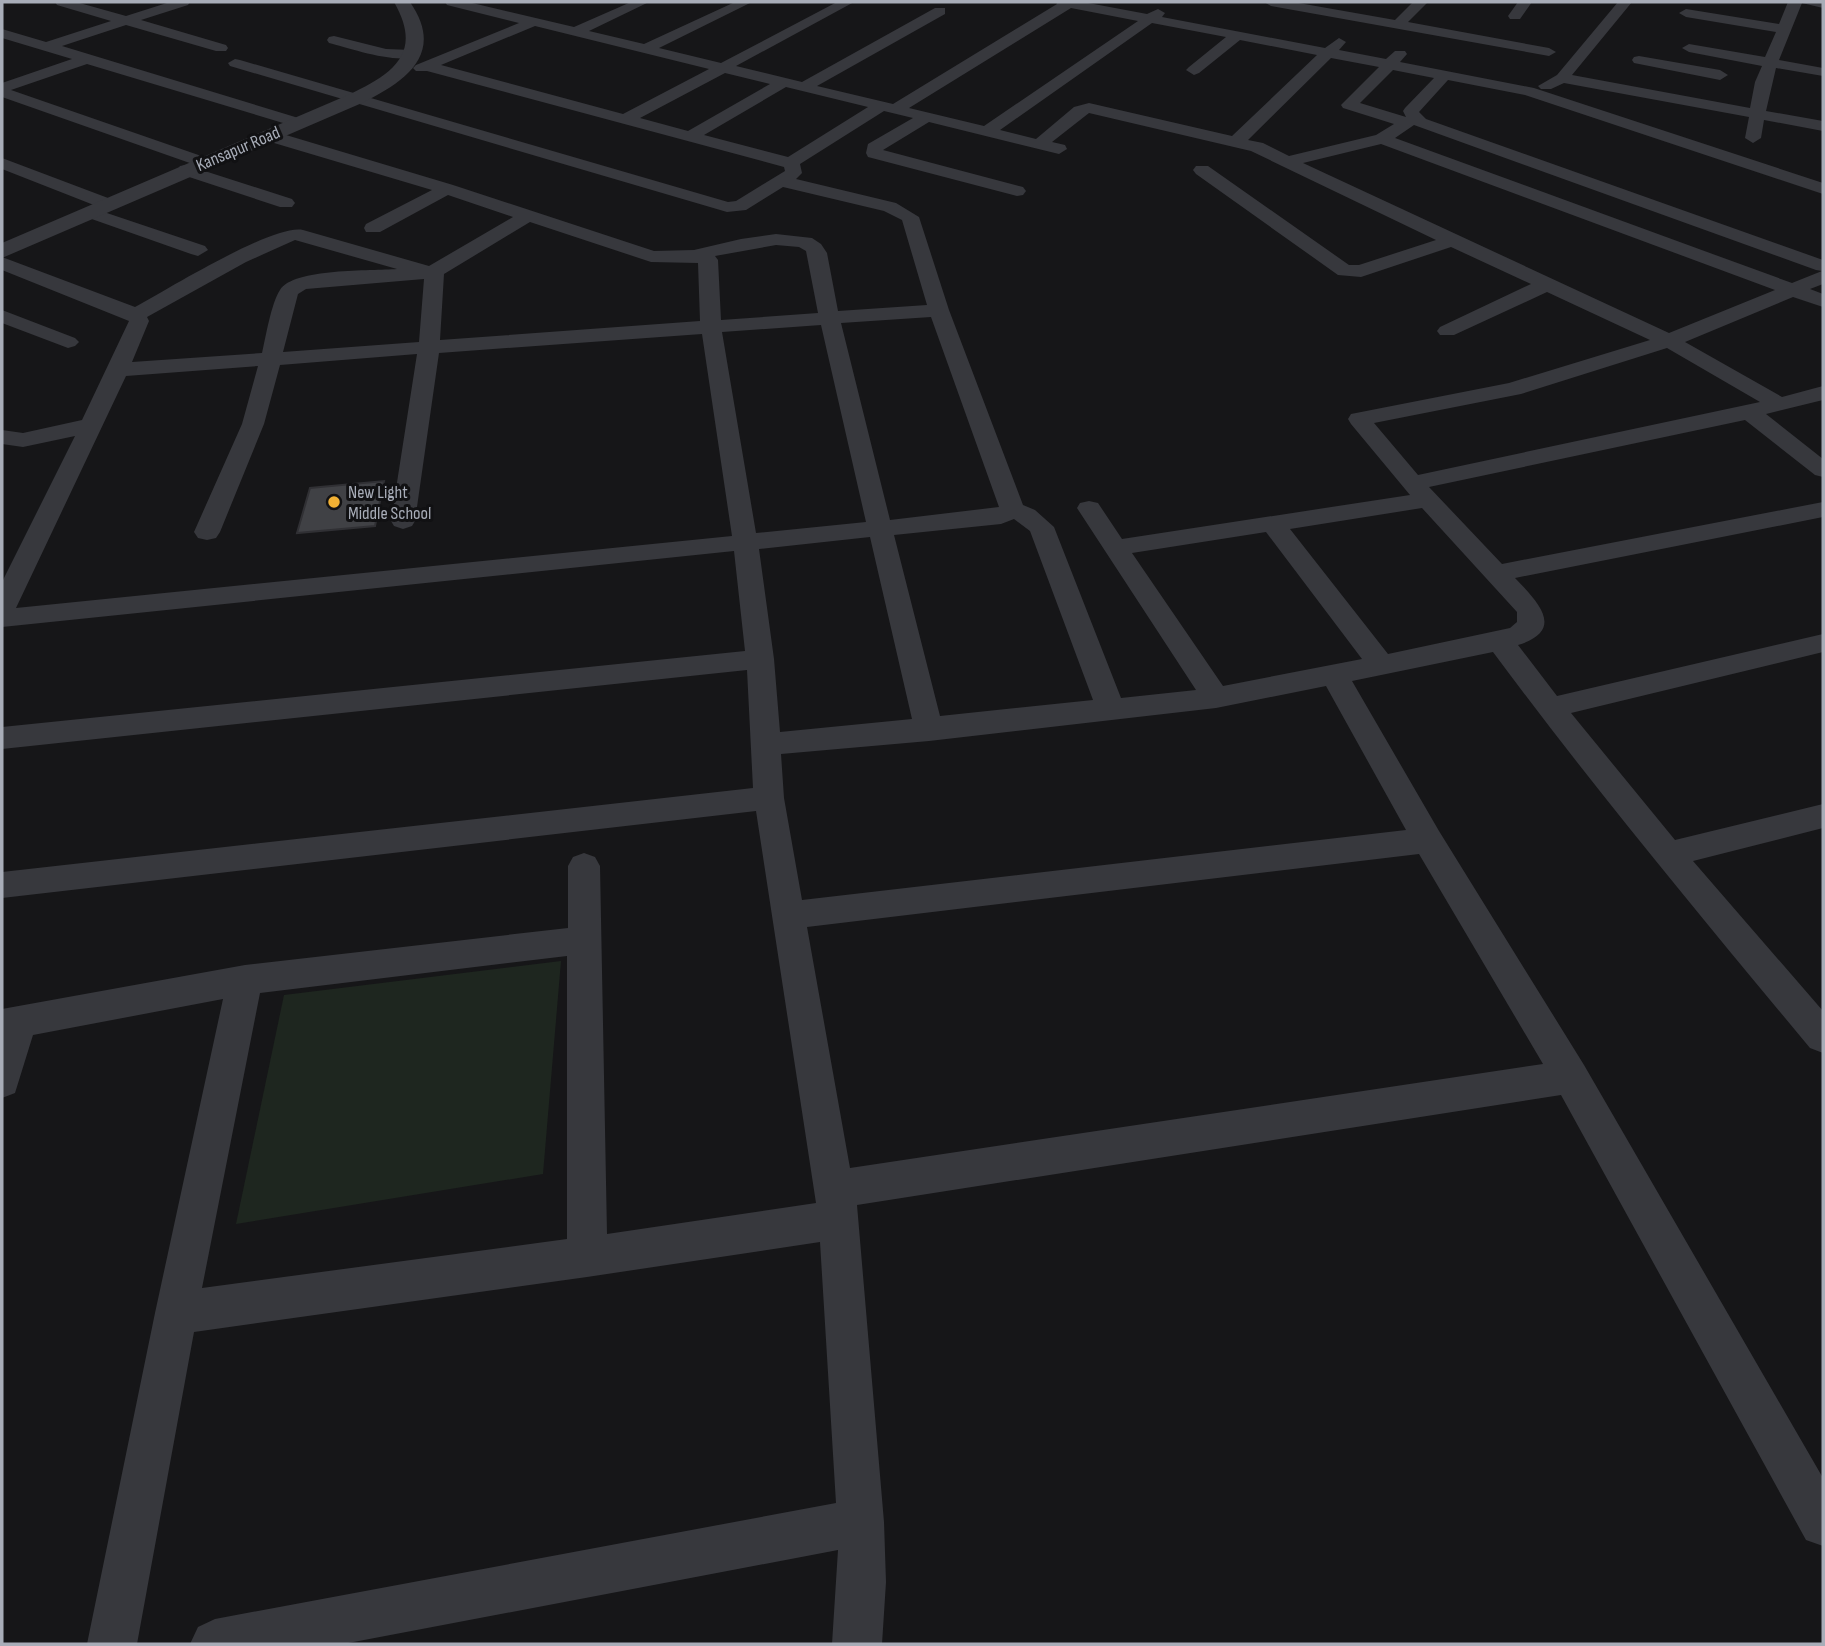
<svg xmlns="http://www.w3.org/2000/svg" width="1825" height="1646" font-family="'Sofia Sans Condensed',sans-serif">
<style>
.green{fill:#1e261f}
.building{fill:#404145;stroke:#303034;stroke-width:2}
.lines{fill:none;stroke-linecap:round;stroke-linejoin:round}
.minor{fill:#37383d;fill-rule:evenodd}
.tertiary{fill:#37383d;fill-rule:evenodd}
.poi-dot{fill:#f2b134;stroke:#111113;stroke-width:2.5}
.labels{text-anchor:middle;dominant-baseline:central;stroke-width:6;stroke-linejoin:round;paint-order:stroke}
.far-street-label{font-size:18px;fill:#a8adb8;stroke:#111113}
.far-poi-label{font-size:18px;fill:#a8adb8;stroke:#111113;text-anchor:start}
</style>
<rect width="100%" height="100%" fill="#161618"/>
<!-- green -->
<path class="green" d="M561,961L543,1174L236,1224L284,995Z"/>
<!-- building -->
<path class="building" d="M384,481L375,526L297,533L310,488Z"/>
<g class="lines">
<!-- minor -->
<path class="minor" d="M55,2H76L126,16L170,2H190L188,5L141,20L226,45L228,48L226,51H216L126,25L62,46L305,120L307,123L305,126H293L87,64L11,90L210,159L213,163L204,168L2,97V83L72,59L2,38V29L46,42L111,21L57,5Z
M445,2H468L574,27L631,2H649L589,31L644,44L735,2H752L659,48L721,63L837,2H854L736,66L802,82L935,8H945V14L817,86L893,104L1057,4L1056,2H1083L1147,14L1158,9L1165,13L1162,17L1325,48L1339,38L1346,42L1339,50L1386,59L1395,51H1405L1407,54L1400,62L1534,88L1823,183V194L1525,95L1448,80L1419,112L1426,119L1823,260V284L1810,289L1823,294V307L1793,297L1685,342L1782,397L1823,386V400L1766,414L1823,459V477L1815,475L1745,420L1429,487L1502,564L1823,502V517L1515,578C1537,601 1567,630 1518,645L1557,696L1823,634V652L1571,713L1675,840L1823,804V828L1693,861L1823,1011V1053L1810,1048C1702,918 1593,787 1493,652L1352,681L1439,831L1584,1065L1823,1478V1546L1806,1540L1561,1095L857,1205L884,1522L886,1582L882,1644H832L838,1550L343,1644H190L198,1627L215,1619L836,1503L820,1242L587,1277L194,1332L137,1644H87L155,1313L223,999L33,1035L15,1093L2,1098V1009L245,965L568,928V866L573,857L584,853L595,857L600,866L607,1234L816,1203L756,811L2,898V872L753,788L747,670L2,749V727L745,651L734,551L2,627V582L75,436L23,447L2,444V430L23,433L82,420L129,321L2,270V257L135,307C165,291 274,223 303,230L429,266L513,217L448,195L380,232H366L364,228L366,224L432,190L264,140L262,136L264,132H276L453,185L654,251L694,250L741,239L776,234L812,238L821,244L827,253L838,311L927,305L902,220L884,211L783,187L746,210L727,212L230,66L228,63L235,59L240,60L728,202L736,201L785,171L784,167L427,71H416L413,68L416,65L519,23L447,5ZM1071,8L1138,21L984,126L909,108ZM1152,23L1226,37L1189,67L1186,70L1194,75L1199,73L1240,40L1317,55L1232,136L1089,103L1074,107L1036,139L1000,130ZM535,26L709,69L623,114L441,65ZM1331,58L1379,67L1341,105L1343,108L1394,124L1376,135L1289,156L1263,143L1248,140ZM1393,70L1434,78L1405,108L1403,111L1406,117L1360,103ZM725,73L770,84L688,131L640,118ZM786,87L868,107L788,157L704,135ZM884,111L913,118L868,144L866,153L868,157L1017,196L1023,195L1026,191L1023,187L883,150L929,122L1059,154L1067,149L1065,145L1052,142L1089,113L1251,151L1436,240L1359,265H1349L1208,166H1196L1193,170L1196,174L1338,275L1361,277L1451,247L1531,284L1440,327L1437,331L1440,335H1454L1547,292L1650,340L1509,383L1351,414L1348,419L1351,424L1410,495L1122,539L1098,503L1089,501L1080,503L1077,508L1196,690L1121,698L1054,527L1035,510L1023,505L949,310L919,217L896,203L796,179L802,173L800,164ZM1414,125L1816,270L1822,271L1792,283L1395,138ZM1381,144L1775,290L1669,333L1303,163ZM530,222L651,262L698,263L700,321L440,340L444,274ZM295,240L397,269C372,271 293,268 280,290C271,304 266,336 262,353L132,362L149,321L147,317L246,262ZM776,245L799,247L806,251L818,313L721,320L718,260L715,256ZM424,279L419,342L283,352L298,294L306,289ZM931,317L999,507L890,520L841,323ZM821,325L866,522L756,533L722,332ZM702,334L732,536L16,608L126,376L258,366L242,424L194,532L198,538L207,540L216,538L220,532L264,424L280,365L417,354L391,521L394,526L403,529L412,526L415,521L439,353ZM1667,348L1760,402L1418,475L1374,423L1521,394ZM1422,508L1517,612V622L1510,628L1388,654L1290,529ZM1014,519L1030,531L1093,700L940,716L894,535L1001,524ZM1266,532L1362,659L1223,686L1132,553ZM870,537L912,719L780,732L774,659L759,549ZM1326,686L1406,830L802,900L784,798L781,754L929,741L1216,708ZM1419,854L1543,1064L850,1168L807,927ZM567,956V1239L202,1288L260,993Z
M1264,2H1293L1395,20L1413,2H1428L1408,22L1549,48L1556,52L1549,56L1271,6Z
M1518,2H1532L1520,19H1510L1508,16Z
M1618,2H1632L1572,75L1750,108L1755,82L1762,66L1689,52L1682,48L1689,44L1765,57L1776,32L1686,17L1679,13L1686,9L1779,24L1788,2H1823V8L1802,3L1779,60L1823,68V76L1776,68L1766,111L1823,121V131L1764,120L1761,138L1753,143L1745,138L1749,117L1564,83L1551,89H1541L1538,86L1557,75Z
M334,36L386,49L412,50L419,54C404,67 349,48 329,43L327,40L329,37Z
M1639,56L1720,70L1728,75L1720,80L1634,63L1632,60L1634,57Z
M2,158L116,201L119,205L110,210L104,209L2,169Z
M186,165L292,199L295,203L292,207H280L180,174L177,170L180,166Z
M92,208L205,246L208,250L198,256L191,254L86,217L83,213L86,209Z
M2,310L75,338L79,342L75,346L68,348L2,323Z"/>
<!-- tertiary -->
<path class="tertiary" d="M394,2H410C446,54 405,82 362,103L2,258V243L348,95C392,74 424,54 394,2Z"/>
</g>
<!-- markers -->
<circle class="poi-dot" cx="334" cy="502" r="7"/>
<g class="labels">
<!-- far-street labels -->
<g class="far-street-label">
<text transform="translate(238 149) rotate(-23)">Kansapur Road</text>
</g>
<!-- far-poi labels -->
<g class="far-poi-label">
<text x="348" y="492">New Light<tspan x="348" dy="21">Middle School</tspan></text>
</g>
</g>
<!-- border -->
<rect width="1825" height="1646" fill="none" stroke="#a8adb8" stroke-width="7"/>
</svg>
